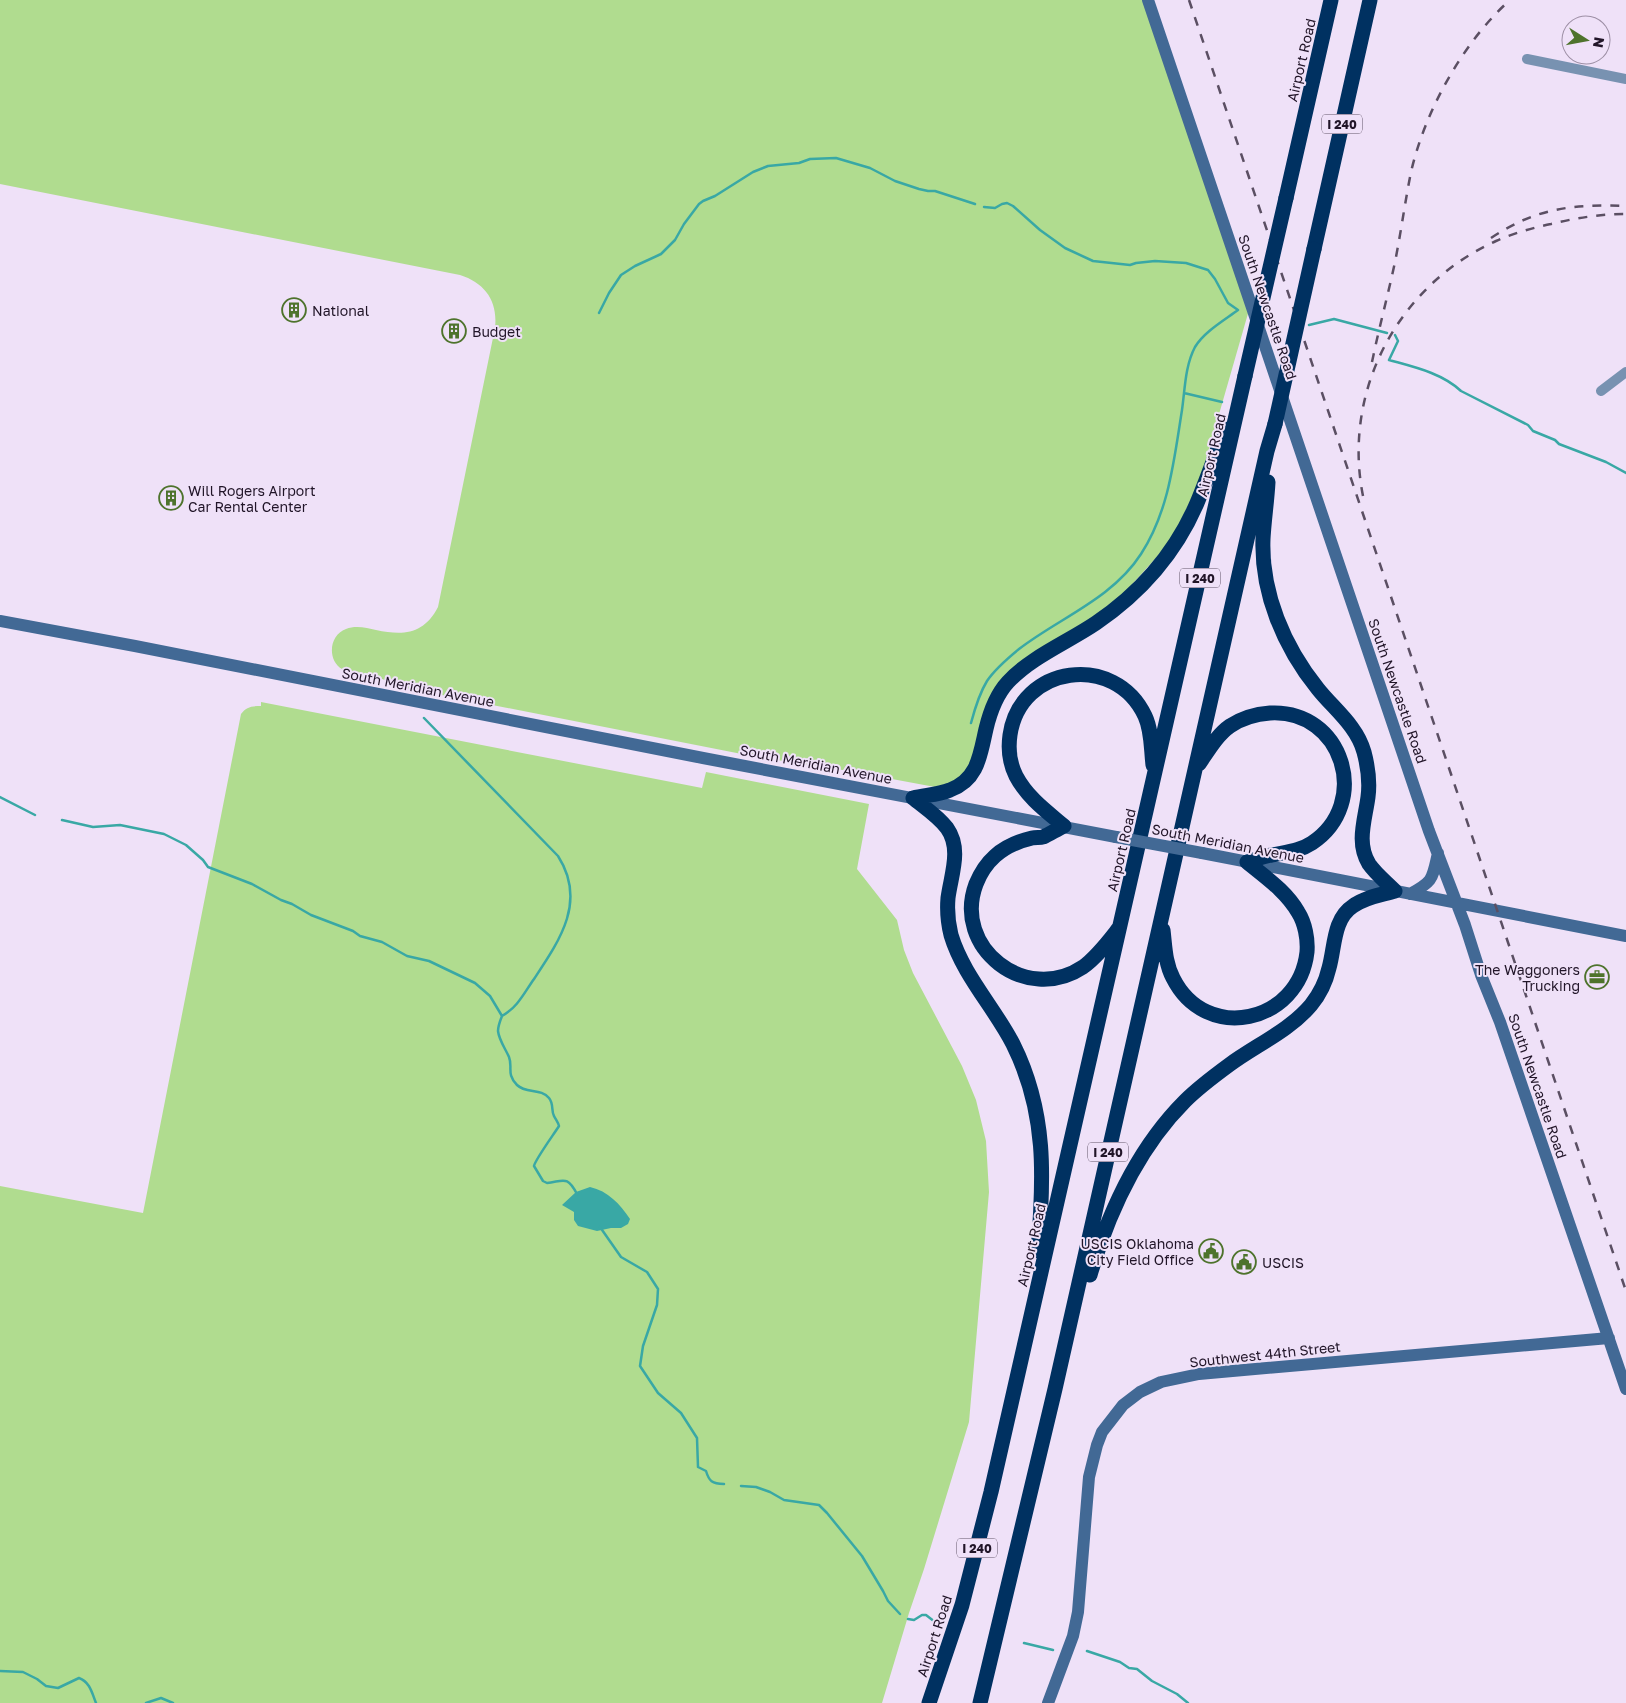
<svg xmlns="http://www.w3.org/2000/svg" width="1626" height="1703" font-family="'Golos Text',sans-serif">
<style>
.green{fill:#b0dc8f}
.water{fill:#39a8a5}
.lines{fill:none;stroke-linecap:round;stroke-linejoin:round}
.stream{stroke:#39a8a5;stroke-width:2.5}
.street{stroke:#7892b1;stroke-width:10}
.secondary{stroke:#426995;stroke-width:12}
.highway{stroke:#003161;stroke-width:15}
.rail{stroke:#5b4f63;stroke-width:2.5;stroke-dasharray:9 9;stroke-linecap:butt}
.secondary-bridge{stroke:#426995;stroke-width:12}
.highway-bridge{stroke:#003161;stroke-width:15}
.labels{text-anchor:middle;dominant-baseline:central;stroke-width:4;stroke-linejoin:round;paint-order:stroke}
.shield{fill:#efe1f8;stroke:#5f5266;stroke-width:1}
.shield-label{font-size:12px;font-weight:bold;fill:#211528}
.street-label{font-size:14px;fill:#211528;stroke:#efe1f8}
.poi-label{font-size:14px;fill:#211528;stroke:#efe1f8;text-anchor:start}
</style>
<rect width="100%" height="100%" fill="#efe1f8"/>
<!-- green -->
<path class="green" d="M0,0H1144L1249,310L1207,456L1206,467L1172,540L1118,600L1014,670L976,759L958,781L935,787L849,771L757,757L401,687C393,684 384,679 376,677C365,675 351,675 342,669C327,660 329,635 346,629C356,625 367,628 376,630C404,636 424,634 438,607L495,328C498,301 485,283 460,275L0,184Z
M261,702L702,788L706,772L869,804L857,869L897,920L904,950L913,973L962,1066L976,1100L986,1141L989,1192L969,1422L924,1569L909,1613L882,1703H0V1186L143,1213L241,714C246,707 251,706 261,706Z"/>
<!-- water -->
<path class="water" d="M590,1187C608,1191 620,1204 630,1219L628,1224L621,1228H611L597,1231L578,1226L574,1220V1212L562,1205L576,1192Z"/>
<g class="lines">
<!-- stream -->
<path class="stream" d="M599,313L609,293L621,275L635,266L661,254L675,240L684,224L699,204L703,201L715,196L753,172L768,166L799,163L810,159L836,158L870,168L895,181L919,189L928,191H935L975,204
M1309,325L1334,319L1387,333
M1395,335L1398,341L1389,360C1414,367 1442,373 1461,391L1528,425L1533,431L1555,440L1559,444L1606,462L1626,473
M1184,393L1222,402
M424,718L558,856C587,901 560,940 534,979C524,993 518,1007 502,1016
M971,723C975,708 979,694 987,681C995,669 1008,658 1019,649C1059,618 1112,599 1141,554C1169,511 1174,460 1182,410C1185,389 1185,366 1195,347C1204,332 1223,321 1238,310L1228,303L1215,279L1208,270L1186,263L1155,261L1136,263L1130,265L1093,261L1065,248L1040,230L1013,206L1007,203L1002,204L995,208L984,207
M0,797L35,815
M62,820L93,827L120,825L164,834L186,845L203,860L208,867L252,884L281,900L292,904L311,915L353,931L360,936L382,942L407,956L429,961L475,983L490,996L502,1016C500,1021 498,1026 498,1031C499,1040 505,1048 509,1057C513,1067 506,1074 517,1085C526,1094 541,1088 549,1098C554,1104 551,1111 554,1116C556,1120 558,1122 559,1126C554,1134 535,1160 534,1166L543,1181L547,1183C564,1181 567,1175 577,1194
M600,1227L621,1257L647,1272L658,1289L657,1305L643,1346L640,1366L658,1393L681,1413L697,1438L698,1467L706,1471C709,1481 712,1484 724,1484
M741,1486L756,1487L770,1492L784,1500L819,1505L827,1513L862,1556L883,1591L888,1601L900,1614
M908,1619L914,1620L922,1615H926L935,1622
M1024,1643L1053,1650
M1087,1651L1120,1662L1129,1668L1137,1669L1152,1681L1177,1694L1188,1703
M0,1671L23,1672L37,1679L46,1686L58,1688L79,1678C90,1682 92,1693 96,1703
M146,1703L161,1698L173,1703"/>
<!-- street -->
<path class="street" d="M1527,59L1626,79
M1601,391L1626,372"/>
<!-- secondary -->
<path class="secondary" d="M1148,0L1429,831L1465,925L1481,975L1500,1022L1626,1389
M0,621L135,646L703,758L1116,837
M1202,853L1626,936
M1410,894C1434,881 1432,879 1438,853
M1048,1703L1073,1636L1078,1612L1089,1477L1097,1445L1102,1432L1123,1405L1140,1392L1161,1382L1199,1374L1609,1338"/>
<!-- highway -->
<path class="highway" d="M1286,198L1331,0
M1314,249L1370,0
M1268,482C1267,501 1264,520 1263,539C1261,593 1284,647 1318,689C1334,709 1357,726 1364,752C1368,767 1370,782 1368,797C1365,820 1356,843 1369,864C1376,874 1386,882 1395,891
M1199,764C1208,751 1217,735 1230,726C1242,718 1256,714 1270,713C1343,709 1372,803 1312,843C1300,851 1286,852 1272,855C1264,856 1255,860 1247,862
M913,798C925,795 938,795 950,790C978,780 980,755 986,729C990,712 996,695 1008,682C1031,657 1068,642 1096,623C1140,593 1176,552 1197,503C1207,479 1216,454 1225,429
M913,798C924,807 938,816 947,828C962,849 951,875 948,898C947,910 948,923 951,935C963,975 994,1007 1013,1044C1047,1112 1044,1178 1038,1251
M1119,928C1108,942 1097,957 1083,967C1026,1005 952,948 976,884C980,874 986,864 995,856C1005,847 1019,841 1032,838C1036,837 1040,838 1043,837C1050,834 1057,829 1064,826C1046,811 1027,797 1016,776C1010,764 1008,749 1010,735C1020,665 1115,652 1145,716C1152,731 1151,749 1153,765
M1163,930C1165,946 1165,963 1173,978C1206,1044 1299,1023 1307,952C1308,939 1305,923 1298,912C1286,891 1265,877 1247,862
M1090,1275C1109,1211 1137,1149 1185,1101C1198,1088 1214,1076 1229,1065C1256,1045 1289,1031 1311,1005C1320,994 1326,981 1329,968C1335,947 1333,919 1353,906C1365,897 1381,895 1395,891
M929,1703L962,1605L991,1492L1245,376
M980,1703L1055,1389L1267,451L1275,424"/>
<!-- rail -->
<path class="rail" d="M1189,0L1626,1291
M1491,238C1536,208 1572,204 1626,206
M1372,362C1379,328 1388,295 1395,262C1401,232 1405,202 1411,172C1425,111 1463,42 1510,0
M1363,496C1342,391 1398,285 1496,241C1514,233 1532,228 1551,224C1575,218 1601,214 1626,214"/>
<!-- secondary-bridge -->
<path class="secondary-bridge" d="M1116,837L1202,853"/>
<!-- highway-bridge -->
<path class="highway-bridge" d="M1245,376L1286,198
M1275,424L1314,249"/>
</g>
<!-- icons -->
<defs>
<g id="building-ring" transform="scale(1.25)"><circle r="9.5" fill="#efe1f8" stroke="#4e732c" stroke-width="1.5"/><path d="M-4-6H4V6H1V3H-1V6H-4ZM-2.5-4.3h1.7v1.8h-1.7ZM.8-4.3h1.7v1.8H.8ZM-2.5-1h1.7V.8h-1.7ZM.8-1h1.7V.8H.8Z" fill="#4e732c"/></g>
<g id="office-ring" transform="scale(1.25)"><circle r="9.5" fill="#efe1f8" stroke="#4e732c" stroke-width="1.5"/><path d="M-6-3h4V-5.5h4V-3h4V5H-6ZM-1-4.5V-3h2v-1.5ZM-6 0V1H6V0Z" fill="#4e732c"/></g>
<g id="civic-ring" transform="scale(1.25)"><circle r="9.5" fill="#efe1f8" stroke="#4e732c" stroke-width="1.5"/><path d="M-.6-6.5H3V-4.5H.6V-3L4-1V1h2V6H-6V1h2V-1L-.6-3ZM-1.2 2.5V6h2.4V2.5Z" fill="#4e732c"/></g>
</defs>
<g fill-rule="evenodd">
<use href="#building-ring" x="294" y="310"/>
<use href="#building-ring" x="454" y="331"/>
<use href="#building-ring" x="171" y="498"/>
<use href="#office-ring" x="1597" y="977"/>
<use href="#civic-ring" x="1211" y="1251"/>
<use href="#civic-ring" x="1244" y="1262"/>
</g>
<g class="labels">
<!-- shield labels -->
<g class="shield">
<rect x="1322" y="114.5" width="40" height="19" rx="4"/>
<rect x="1180" y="568.5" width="40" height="19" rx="4"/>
<rect x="1088" y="1142.5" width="40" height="19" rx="4"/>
<rect x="957" y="1538.5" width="40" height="19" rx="4"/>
</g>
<g class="shield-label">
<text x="1342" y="124">I 240</text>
<text x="1200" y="578">I 240</text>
<text x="1108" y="1152">I 240</text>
<text x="977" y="1548">I 240</text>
</g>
<!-- street labels -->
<g class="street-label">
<text transform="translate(1301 60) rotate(-77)">Airport Road</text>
<text transform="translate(1268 307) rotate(71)">South Newcastle Road</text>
<text transform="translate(1211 455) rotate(-77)">Airport Road</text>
<text transform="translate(418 687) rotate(11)">South Meridian Avenue</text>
<text transform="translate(1398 691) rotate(71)">South Newcastle Road</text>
<text transform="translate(816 764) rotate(11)">South Meridian Avenue</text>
<text transform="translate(1228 843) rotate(11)">South Meridian Avenue</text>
<text transform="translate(1121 850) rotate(-77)">Airport Road</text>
<text transform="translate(1538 1086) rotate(71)">South Newcastle Road</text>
<text transform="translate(1031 1245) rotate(-77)">Airport Road</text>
<text transform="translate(1265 1354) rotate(-6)">Southwest 44th Street</text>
<text transform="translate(934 1636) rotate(-72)">Airport Road</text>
</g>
<!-- poi labels -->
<g class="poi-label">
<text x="312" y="310">National</text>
<text x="472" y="331">Budget</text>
<text x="188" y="490">Will Rogers Airport<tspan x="188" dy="16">Car Rental Center</tspan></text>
<text x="1580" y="969" text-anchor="end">The Waggoners<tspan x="1580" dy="16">Trucking</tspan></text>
<text x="1194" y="1243" text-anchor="end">USCIS Oklahoma<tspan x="1194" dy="16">City Field Office</tspan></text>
<text x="1262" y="1262">USCIS</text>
</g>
</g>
<!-- north arrow -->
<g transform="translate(1586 40) rotate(101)"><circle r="24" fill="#efe1f8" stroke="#9d8fa5"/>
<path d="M0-4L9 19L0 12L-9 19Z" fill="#4e732c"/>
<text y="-8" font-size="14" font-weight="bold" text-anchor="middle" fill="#211528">N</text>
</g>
</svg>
